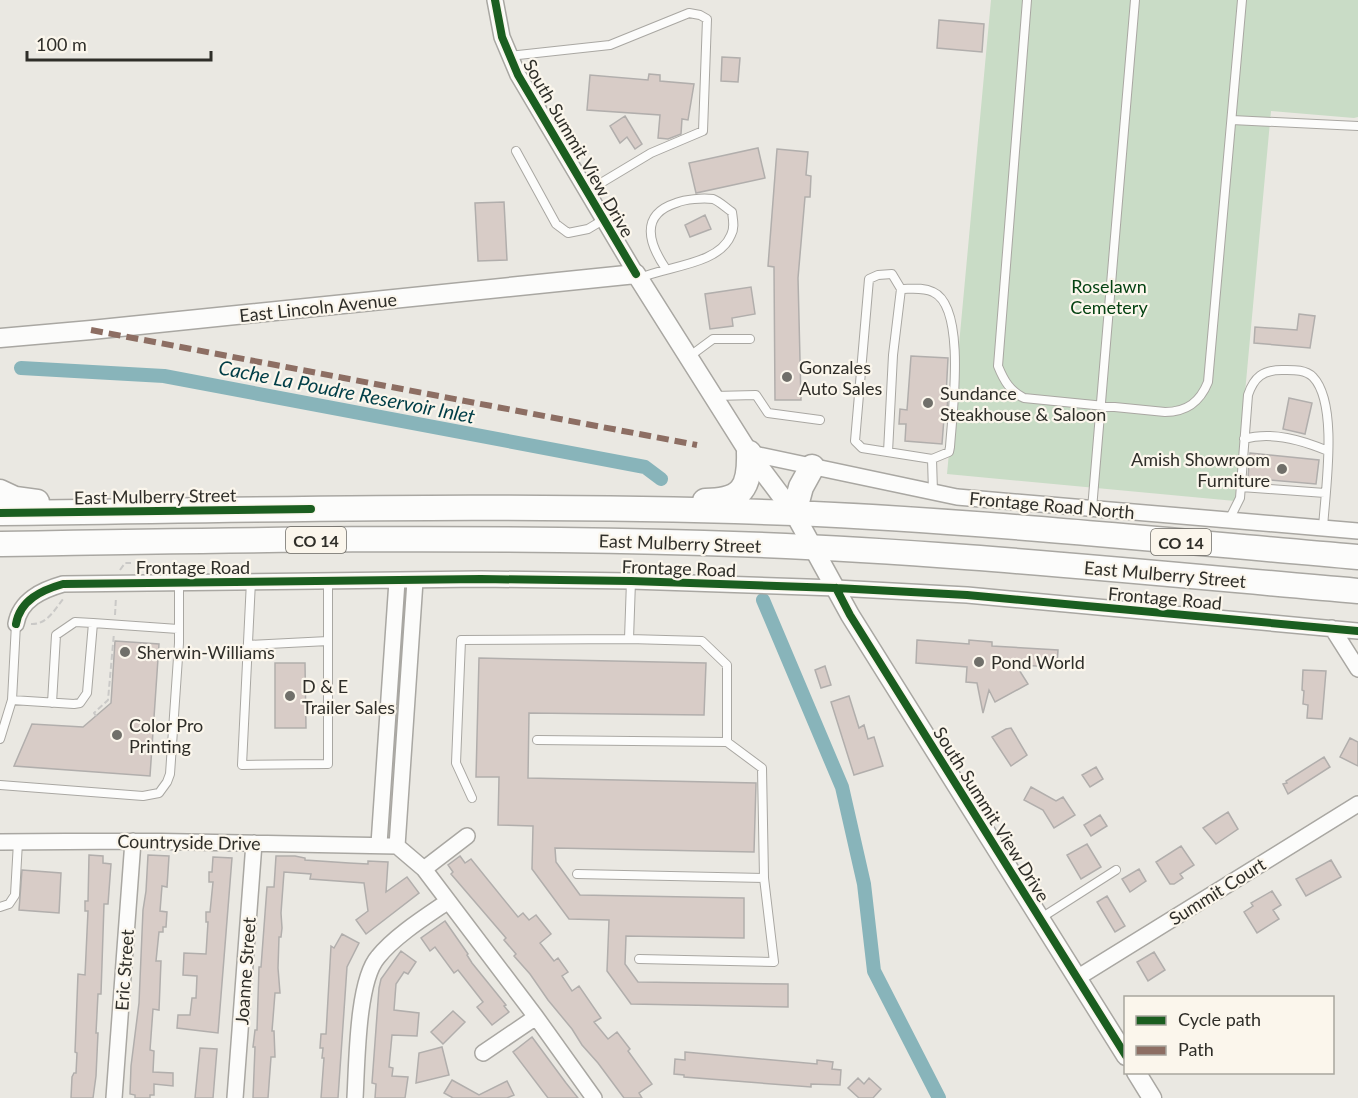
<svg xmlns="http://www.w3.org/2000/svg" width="1358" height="1098" font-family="Lato,sans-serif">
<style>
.green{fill:#c9dcc6}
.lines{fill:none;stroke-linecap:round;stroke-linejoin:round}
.canal{stroke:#88b4ba;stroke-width:14}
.building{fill:#d8ccc7;stroke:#b1aeac;stroke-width:1.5}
.service-casing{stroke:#a9a7a2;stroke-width:10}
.minor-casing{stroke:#a9a7a2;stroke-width:18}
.tertiary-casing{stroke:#a9a7a2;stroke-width:21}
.trunk-casing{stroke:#a9a7a2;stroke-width:27}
.path{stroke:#cac9c7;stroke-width:2;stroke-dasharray:6 3;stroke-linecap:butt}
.service{stroke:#fcfcfb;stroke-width:8}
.minor{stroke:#fcfcfb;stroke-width:15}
.tertiary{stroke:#fcfcfb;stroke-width:18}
.trunk{stroke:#fcfcfb;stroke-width:24}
.quiet{stroke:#8d6e63;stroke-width:6;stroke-dasharray:12 6;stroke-linecap:butt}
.cycleway-casing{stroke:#fbf6ec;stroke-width:11}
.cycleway{stroke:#1b5e20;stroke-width:8}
.poi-dot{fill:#706f6a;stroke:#fbf6ec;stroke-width:2}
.labels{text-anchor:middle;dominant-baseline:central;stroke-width:4.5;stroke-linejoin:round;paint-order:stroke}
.shield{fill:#fbf6ec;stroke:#6c6a64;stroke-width:1.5}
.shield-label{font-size:16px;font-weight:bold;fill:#2f2e29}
.street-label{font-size:18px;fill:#2f2e29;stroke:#fbf6ec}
.park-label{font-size:18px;fill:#044212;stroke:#fbf6ec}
.poi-label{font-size:18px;fill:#2f2e29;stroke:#fbf6ec;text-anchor:start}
.water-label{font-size:20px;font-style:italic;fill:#003e47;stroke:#fbf6ec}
</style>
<rect width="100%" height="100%" fill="#eae8e2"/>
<!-- green -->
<path class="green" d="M991,0H1358V117L1354,118L1271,111L1235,501L947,474Z"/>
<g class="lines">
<!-- canal -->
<path class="canal" d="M21,368L164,376L645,467L661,479
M763,600L842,787L864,884L874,971L939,1098"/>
</g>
<!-- building -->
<path class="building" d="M939,20L984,24L982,52L937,48Z
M722,57L740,58L738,82L721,81Z
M649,74L660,75V81L694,84L688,120L682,119L681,134L668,139L658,138L660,115L587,110L590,75L648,80Z
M625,116L642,144L635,149L627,137L620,143L610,126Z
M758,148L765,178L696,193L689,163Z
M777,149L808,152L806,175L811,176L810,197H805L798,278L801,400H775L774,267L768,266Z
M504,202L507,260L478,261L475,203Z
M705,215L711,229L690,237L685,225Z
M751,287L755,314L732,318L733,326L710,329L705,294Z
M1299,314L1315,316L1310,348L1254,343L1255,327L1297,330Z
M911,356L948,358L946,396H948L947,411L946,419L944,418L942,444L905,441L906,424H899L900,409L907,410Z
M1289,398L1312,403L1305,434L1283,429Z
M1250,453L1319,460L1316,484L1248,478Z
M917,640L969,644V640L992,642V646L1058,650L1057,667L1016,665L1028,684L995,702L989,690L983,713L977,683L966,682L967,667L916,663Z
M115,641L159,644L150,776L14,766L32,724L83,727L111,703Z
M479,658L706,663L704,715L529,713L528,778L756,783L754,852L555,848L556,862L580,895L744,898V938L626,936L625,964L638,982L788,984V1007L631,1004L607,971L609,920L569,919L532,869L533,826L498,825L499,777H476Z
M275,663H305L306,728H275Z
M825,666L831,685L821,688L815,670Z
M1303,670L1326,671L1322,719L1307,718L1308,705L1303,704L1304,691L1302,690Z
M849,696L859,728L864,725L868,739L874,737L883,766L854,775L831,702Z
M1011,728L1027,755L1011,766L992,737L1006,729Z
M1350,738L1358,742V766L1340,757Z
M1324,757L1330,767L1288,794L1283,784L1287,783L1286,781Z
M1096,767L1103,779L1090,787L1082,775Z
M1031,787L1056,801L1063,797L1075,815L1054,828L1043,810L1024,800Z
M1228,812L1238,829L1216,844L1203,828Z
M1100,815L1107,826L1091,836L1084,825Z
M1087,844L1101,867L1081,879L1067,855Z
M1181,846L1194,865L1180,874L1183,878L1174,884H1170L1156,862Z
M89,855L103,856V863L111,864L108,904H104L101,994H98L96,1033H98L96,1076L93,1098H71L72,1077L74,1073H76L77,1053L75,1052L78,974L85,975L88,911H85V901H88Z
M148,855L169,856L167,887L162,886L160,911L167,912L166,927H163V932H159L156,961H161L159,1010L153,1009L150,1050L154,1051L153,1072L173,1073V1086L154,1084V1095H150V1098H135V1095L130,1094L131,1066L139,1003L143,910L146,891Z
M276,856H295L305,858V860L349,863L368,864V861L388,862L386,892L407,877L419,893L366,934L356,920L368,911L364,883L310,879L311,874L284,872L281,913L282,928L281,937H279L278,968L280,993H275L272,1031H274L275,1057H271L268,1098H253L255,1047H253L255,1030H257L259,967H261L267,887H274Z
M460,856L465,863L471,859L518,917L523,913L529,920L536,915L551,934L540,943L554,961L558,958L568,972L562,976L572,991L579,986L601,1018L594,1022L608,1039L617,1032L630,1049L628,1051L652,1084L639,1093L642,1098H624L598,1063L582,1045L572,1029L548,1000L530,974L514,956L516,954L504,940L506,938L451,874L453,872L448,865Z
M213,857L232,858L218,1033L177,1028L178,1015H190L192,998H196L197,976L183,975L184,953L206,954L208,922H206V912H210L213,882H209V872H212Z
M1331,860L1341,877L1306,896L1296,879Z
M1139,869L1146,881L1130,892L1122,879Z
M22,870L61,873L59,913L19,910Z
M1272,891L1281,905L1273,910L1279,919L1257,933L1244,912L1253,906L1251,903Z
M1107,896L1125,926L1115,932L1097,902Z
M445,921L468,954L467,955L472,963L506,1005L504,1006L509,1012L492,1025L477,1007L483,1002L458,970L454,973L435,947L430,951L421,938Z
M342,934L359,943L347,967L338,1098H321L324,1058H322L323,1048H320L321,1034H326L331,946L334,948Z
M401,951L416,962L408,974L404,972L396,984L394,1010L419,1013L417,1036L392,1035L389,1067L393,1068L392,1076L408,1077L405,1098H375L376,1084L372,1083L379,988L381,979Z
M1154,952L1165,970L1148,981L1137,962Z
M453,1011L465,1022L443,1044L431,1032Z
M532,1037L566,1083L578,1098H548L513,1052Z
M442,1047L449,1075L416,1083L419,1053Z
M200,1048L217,1049L213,1098H195Z
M685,1052L817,1064V1060L833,1062L832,1069L841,1070L840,1085L811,1084V1087L684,1077V1075L674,1074L675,1059L685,1060Z
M858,1078L864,1084L869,1078L881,1089L873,1098H859L848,1088Z
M452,1080L479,1095L507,1081L514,1095L507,1098H453L444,1093Z"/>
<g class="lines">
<!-- service casing -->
<g class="service-casing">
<path id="service" d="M1027,0L998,366C1004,381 1010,391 1024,398L1165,412C1187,412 1200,402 1208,382L1242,0
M509,56L610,45L689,13L700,15L707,19L703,131L651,153L586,192
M1232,120L1358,126
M516,151L556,224L568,233L588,229L603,220
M640,278C666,266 719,265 731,235C735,228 733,220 732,212C726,208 719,201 713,199C702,198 686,199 676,203C639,215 649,244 666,269
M901,289C911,289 923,287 933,292C967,307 952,415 950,447L949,452L932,459
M690,356L713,339H750
M714,396L756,395L768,413L820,420
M1244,439C1272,431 1302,440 1328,451
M888,452L893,355L901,289L892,274L878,275L869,279L855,441L862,448L932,459L933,492
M1241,487L1325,493
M1092,509L1135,0
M1229,520L1240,498L1248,395C1254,377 1263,370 1282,370C1292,370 1305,369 1313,377C1339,404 1325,492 1323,528
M251,581L242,765L328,764V581
M629,639L702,641L727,665V742L762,768L764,878L774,962L639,959
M248,645L328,641
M12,700L74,704L80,703L87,693L93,623L178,629
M52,703L56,635L75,622L93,623
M0,739L12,700L16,624
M537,740L727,742
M0,785L143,796L159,793L167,782L170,774L179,643V582
M472,798L456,763L461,640L629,639L631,581
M577,874L764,878
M0,907L9,904L15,895L18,842
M1041,918L1116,870"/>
</g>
<!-- minor casing -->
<g class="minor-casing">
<path id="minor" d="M495,0L502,37L518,75L636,274
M749,453L957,497L1358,531
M16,624C20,600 42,590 63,584L481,579L631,581L836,588L967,595L1358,631
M1332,628L1358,669
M0,842L133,841L397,846L424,869L536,1017L594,1098
M379,844L397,581
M397,846L415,581
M424,869L467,836
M1077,978L1358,804
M483,1053L536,1017
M114,1098L133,841
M235,1098L254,843
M355,1098C357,1064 357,981 378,957C395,936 425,917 447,902"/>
</g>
<!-- tertiary casing -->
<g class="tertiary-casing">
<path id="tertiary" d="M0,338L91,330L636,274L749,453L794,513L850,615L1126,1056
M1136,1072L1152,1098"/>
</g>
<!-- trunk casing -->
<g class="trunk-casing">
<path id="trunk" d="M0,492L15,499L37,502
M705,501C742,501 750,488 749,453
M0,513C264,510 529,503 793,513C981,521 1170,541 1358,557
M794,513L801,487L812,467
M0,544C235,540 469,536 704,543C922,549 1140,572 1358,591"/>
</g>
<!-- path -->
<path class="path" d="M120,570L125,563H131
M115,615L116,597
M31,624C47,625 55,609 64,598
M96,716L94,713L108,700L114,633"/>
<!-- service -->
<use href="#service" class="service"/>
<!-- minor -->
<use href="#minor" class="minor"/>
<!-- tertiary -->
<use href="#tertiary" class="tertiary"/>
<!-- trunk -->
<use href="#trunk" class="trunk"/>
<!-- quiet -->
<path class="quiet" d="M91,330L697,445"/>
<!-- cycleway casing -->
<g class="cycleway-casing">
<path id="cycleway" d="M495,0L502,37L518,75L636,274
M0,513L311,509
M836,588L850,615L1126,1056
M16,624C20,600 42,590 63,584L481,579L631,581L836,588L967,595L1358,631"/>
</g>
<!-- cycleway -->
<use href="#cycleway" class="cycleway"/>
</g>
<!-- markers -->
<g class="poi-dot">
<circle cx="787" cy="377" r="6"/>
<circle cx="928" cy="403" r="6"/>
<circle cx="1282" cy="469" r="6"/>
<circle cx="125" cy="652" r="6"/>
<circle cx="979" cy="662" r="6"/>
<circle cx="290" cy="696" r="6"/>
<circle cx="117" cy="735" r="6"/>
</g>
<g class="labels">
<!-- shield labels -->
<g class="shield">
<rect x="286" y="527" width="60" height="26" rx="4.5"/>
<rect x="1151" y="529" width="60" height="26" rx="4.5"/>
</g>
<g class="shield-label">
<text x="316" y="540">CO 14</text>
<text x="1181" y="542">CO 14</text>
</g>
<!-- street labels -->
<g class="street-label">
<text transform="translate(579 148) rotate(60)">South Summit View Drive</text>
<text transform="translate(318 307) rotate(-6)">East Lincoln Avenue</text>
<text transform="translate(155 496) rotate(-1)">East Mulberry Street</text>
<text transform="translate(1052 505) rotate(5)">Frontage Road North</text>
<text transform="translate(680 543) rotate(2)">East Mulberry Street</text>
<text x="193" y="567">Frontage Road</text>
<text transform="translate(679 568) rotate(2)">Frontage Road</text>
<text transform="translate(1165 574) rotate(5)">East Mulberry Street</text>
<text transform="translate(1165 598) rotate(5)">Frontage Road</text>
<text transform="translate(992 814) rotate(58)">South Summit View Drive</text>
<text transform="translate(189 842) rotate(1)">Countryside Drive</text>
<text transform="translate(1217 891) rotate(-32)">Summit Court</text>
<text transform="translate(124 970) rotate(-86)">Eric Street</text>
<text transform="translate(245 971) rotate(-86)">Joanne Street</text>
</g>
<!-- park labels -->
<g class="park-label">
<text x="1109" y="286">Roselawn<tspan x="1109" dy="21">Cemetery</tspan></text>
</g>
<!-- poi labels -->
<g class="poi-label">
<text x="799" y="367">Gonzales<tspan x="799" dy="21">Auto Sales</tspan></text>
<text x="940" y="393">Sundance<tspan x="940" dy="21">Steakhouse &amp; Saloon</tspan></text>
<text x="1270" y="459" text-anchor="end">Amish Showroom<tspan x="1270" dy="21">Furniture</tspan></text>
<text x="137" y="652">Sherwin-Williams</text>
<text x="991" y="662">Pond World</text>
<text x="302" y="686">D &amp; E<tspan x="302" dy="21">Trailer Sales</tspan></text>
<text x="129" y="725">Color Pro<tspan x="129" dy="21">Printing</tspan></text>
</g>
<!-- water labels -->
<g class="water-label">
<text transform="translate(347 391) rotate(11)">Cache La Poudre Reservoir Inlet</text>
</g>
</g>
<!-- legend -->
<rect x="1124" y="996" width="210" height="78" fill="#fbf6ec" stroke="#a9a69e" stroke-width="1.5"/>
<rect x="1136" y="1016" width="30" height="9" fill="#1b5e20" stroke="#a9a69e" stroke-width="1.5"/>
<text x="1178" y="1026" font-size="18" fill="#2f2e29">Cycle path</text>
<rect x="1136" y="1046" width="30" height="9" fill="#8d6e63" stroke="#a9a69e" stroke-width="1.5"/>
<text x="1178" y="1056" font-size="18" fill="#2f2e29">Path</text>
<!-- scale -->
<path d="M27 51v9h184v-9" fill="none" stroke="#2f2e29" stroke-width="3"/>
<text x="36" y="51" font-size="18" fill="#2f2e29" stroke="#fbf6ec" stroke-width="4.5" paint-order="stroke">100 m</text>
</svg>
